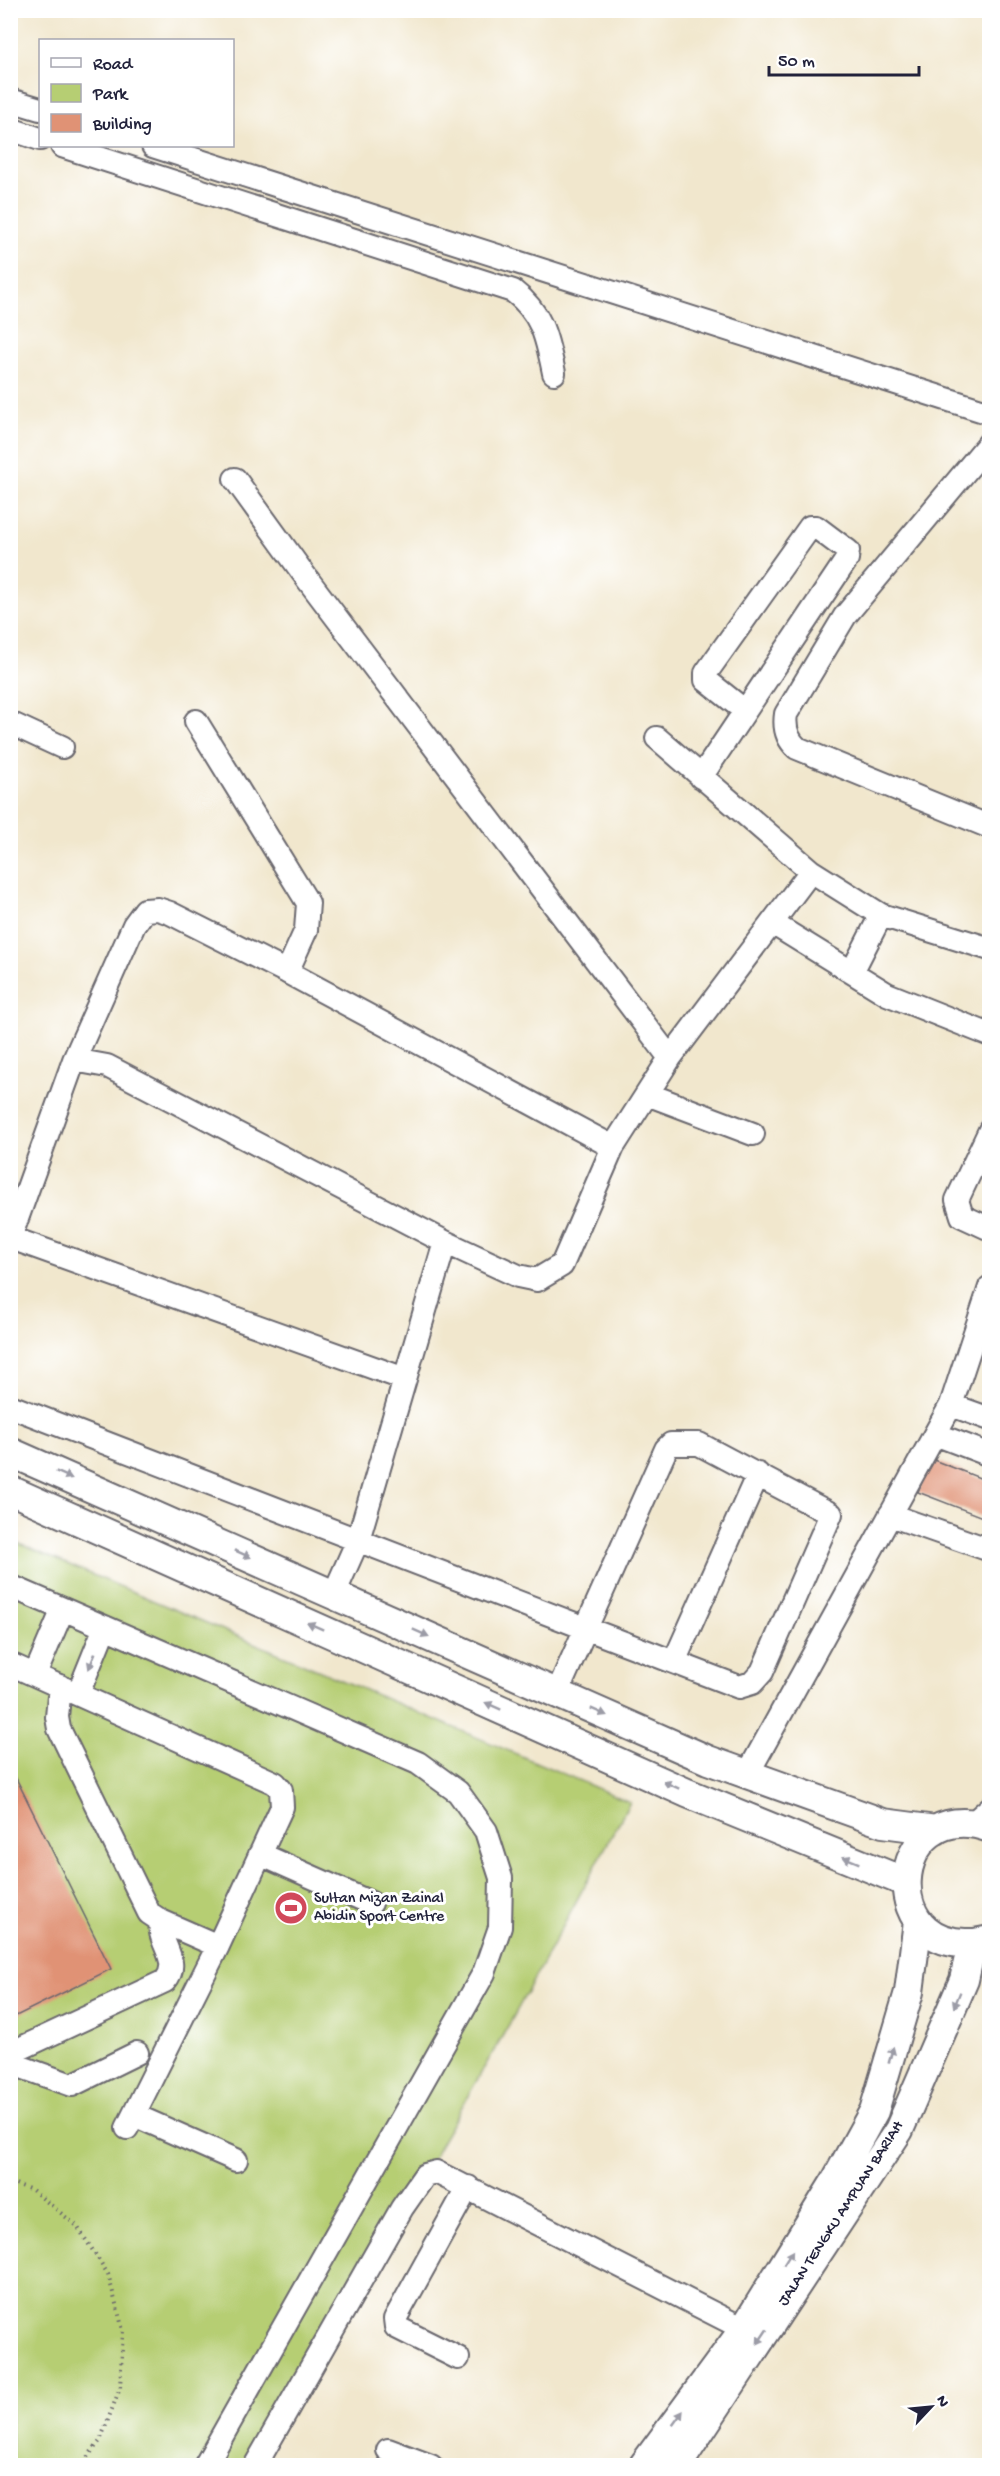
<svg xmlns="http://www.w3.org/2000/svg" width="1000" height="2476" font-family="'Gochi Hand',sans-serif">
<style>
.green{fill:#b6ce73;stroke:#6c7857;stroke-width:1.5}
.building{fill:#e09275}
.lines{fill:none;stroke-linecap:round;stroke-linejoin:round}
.minor-casing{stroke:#6a676e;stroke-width:26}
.major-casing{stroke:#6a676e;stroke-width:32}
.path{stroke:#6a676e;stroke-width:4;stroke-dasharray:1.5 4.5;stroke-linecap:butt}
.minor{stroke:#fff;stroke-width:22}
.major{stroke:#fff;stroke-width:28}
.oneway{fill:#9c9ca7}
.labels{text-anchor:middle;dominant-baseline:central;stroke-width:6;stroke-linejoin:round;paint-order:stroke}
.poi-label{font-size:16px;fill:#22223b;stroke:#fff;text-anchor:start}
.street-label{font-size:16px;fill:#22223b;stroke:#fff}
</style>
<rect width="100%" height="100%" fill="#fff"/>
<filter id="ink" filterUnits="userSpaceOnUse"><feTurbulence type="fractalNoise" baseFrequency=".0167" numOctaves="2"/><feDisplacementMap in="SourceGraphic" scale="12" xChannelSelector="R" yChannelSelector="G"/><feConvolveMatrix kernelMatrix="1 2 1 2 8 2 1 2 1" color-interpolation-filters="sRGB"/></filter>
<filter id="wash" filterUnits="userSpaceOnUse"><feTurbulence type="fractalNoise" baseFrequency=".008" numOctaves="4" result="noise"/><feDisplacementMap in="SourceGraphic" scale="24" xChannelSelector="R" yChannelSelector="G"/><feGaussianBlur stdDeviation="1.35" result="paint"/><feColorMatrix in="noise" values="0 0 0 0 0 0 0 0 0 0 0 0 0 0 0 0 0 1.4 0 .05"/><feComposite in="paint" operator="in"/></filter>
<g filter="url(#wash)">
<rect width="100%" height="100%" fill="#f1e7cd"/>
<!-- green -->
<path class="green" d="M10,1540L630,1802L515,2014L256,2465H11Z"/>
<g id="blocks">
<!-- building -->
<path class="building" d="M931,1459L990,1482V1520L918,1492Z
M10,1766L111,1969L10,2019Z"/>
</g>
</g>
<g filter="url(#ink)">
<use href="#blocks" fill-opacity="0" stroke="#6a676e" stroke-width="1.5"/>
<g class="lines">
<!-- minor casing -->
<g class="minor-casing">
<path id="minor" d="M10,100L40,109
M10,129L40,139
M62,146L513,291C543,314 547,339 554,373
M153,146L990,413
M990,442L845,616L786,714C784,727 787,739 797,748L990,827
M235,479L308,580L670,1058
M196,721L308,903L306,930L287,972
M10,723L62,747
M657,738L811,871L881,915L990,949
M701,777L847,559L848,551L816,527H810L706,673V680L745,711
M772,923L887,994L990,1035
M852,972L881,915
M74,1060L107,1066L445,1242L518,1276L537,1280L562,1265L613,1147L670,1058L811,871
M647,1094L753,1134
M990,1130L957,1200L962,1216L990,1229
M10,1238L74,1060L134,925L145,910L158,909L170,913L287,972L613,1147
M11,1238L405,1379
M951,1405L990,1419
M10,1406L585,1628L739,1687L752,1683L762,1672L831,1514L699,1444H671L666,1449L557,1693
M935,1434L990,1455
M890,1515L990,1550
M10,1586L418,1763L458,1792L486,1831L501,1878L500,1927L484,1973L205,2466
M334,1594L358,1540L445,1242
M674,1662L758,1474
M10,1664L275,1783L281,1790L282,1807L218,1946L127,2128
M35,1675L63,1609
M60,1686L57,1717L59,1729L149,1913L161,1921L218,1946
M78,1694L105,1627
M747,1775L951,1405L990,1287
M973,1823L990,1808
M260,1854L371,1903
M10,2057L15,2051L165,1981C183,1961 156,1942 161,1921
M10,2063L72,2085L137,2053
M134,2115L236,2160
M458,2358L396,2327L395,2319L468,2187
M388,2450L431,2466
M255,2466L402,2208L425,2175L436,2172L744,2329"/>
</g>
<!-- major casing -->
<g class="major-casing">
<path id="major" d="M10,1452L708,1760L883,1823L936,1830
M10,1490L687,1793L905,1882
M990,1828C886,1791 872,1968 990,1940
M643,2466L744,2329L835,2182L874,2111L909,1992L918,1921
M677,2466L899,2130L964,1980L972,1944"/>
</g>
<!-- path -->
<path class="path" d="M10,2182L32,2190L77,2226L108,2274L123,2330L120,2388L100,2441L80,2466"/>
<!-- minor -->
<use href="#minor" class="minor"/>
<!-- major -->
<use href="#major" class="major"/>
</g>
<!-- one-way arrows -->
<defs><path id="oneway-solid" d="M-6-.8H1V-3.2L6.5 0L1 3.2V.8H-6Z" transform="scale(1.5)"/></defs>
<g class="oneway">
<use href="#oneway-solid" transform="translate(64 1475) rotate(24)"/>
<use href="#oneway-solid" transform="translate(243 1554) rotate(24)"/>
<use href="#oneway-solid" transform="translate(315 1626) rotate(-156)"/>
<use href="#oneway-solid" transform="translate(421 1633) rotate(24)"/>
<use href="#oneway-solid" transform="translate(92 1661) rotate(112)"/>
<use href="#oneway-solid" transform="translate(493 1706) rotate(-156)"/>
<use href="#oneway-solid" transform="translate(599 1712) rotate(24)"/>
<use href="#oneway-solid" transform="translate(671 1785) rotate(-156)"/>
<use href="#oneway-solid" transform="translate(851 1860) rotate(-158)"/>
<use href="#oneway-solid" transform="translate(957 2000) rotate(112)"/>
<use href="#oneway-solid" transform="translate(891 2055) rotate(-74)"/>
<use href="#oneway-solid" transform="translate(788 2258) rotate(-58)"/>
<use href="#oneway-solid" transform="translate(762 2337) rotate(124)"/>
<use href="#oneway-solid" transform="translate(678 2418) rotate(-54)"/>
</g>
</g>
<!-- icons -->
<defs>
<g id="stadium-disc" transform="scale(1.725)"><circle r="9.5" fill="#d1495b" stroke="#fff"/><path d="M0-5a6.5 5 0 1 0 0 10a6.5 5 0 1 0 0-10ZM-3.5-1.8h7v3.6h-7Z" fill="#fff"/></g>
</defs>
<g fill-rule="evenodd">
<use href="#stadium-disc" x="291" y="1908"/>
</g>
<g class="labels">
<!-- poi labels -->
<g class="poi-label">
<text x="314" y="1899">Sultan Mizan Zainal<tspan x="314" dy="18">Abidin Sport Centre</tspan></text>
</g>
<!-- street labels -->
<g class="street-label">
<text transform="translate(842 2214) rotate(-57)">JALAN TENGKU AMPUAN BARIAH</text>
</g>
</g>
<!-- margin -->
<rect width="1000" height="2476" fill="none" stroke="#fff" stroke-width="36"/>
<!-- legend -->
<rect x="39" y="39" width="195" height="108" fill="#ffffff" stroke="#a7a7b1" stroke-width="1.5"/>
<rect x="51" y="58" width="30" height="9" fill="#ffffff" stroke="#a7a7b1" stroke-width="1.5"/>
<text x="93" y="69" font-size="18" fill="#22223b">Road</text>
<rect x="51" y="84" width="30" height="18" fill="#b6ce73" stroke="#a7a7b1" stroke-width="1.5"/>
<text x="93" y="99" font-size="18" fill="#22223b">Park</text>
<rect x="51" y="114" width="30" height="18" fill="#e09275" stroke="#a7a7b1" stroke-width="1.5"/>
<text x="93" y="129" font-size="18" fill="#22223b">Building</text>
<!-- north arrow -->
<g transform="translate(931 2407) rotate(64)" stroke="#ffffff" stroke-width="4.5" paint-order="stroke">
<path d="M0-4.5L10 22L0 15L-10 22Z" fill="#22223b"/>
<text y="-9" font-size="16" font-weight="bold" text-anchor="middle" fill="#22223b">N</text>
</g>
<!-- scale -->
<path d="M769 66v9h150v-9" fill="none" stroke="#22223b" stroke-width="3"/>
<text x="778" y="66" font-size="18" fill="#22223b" stroke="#ffffff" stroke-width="4.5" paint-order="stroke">50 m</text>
</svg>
